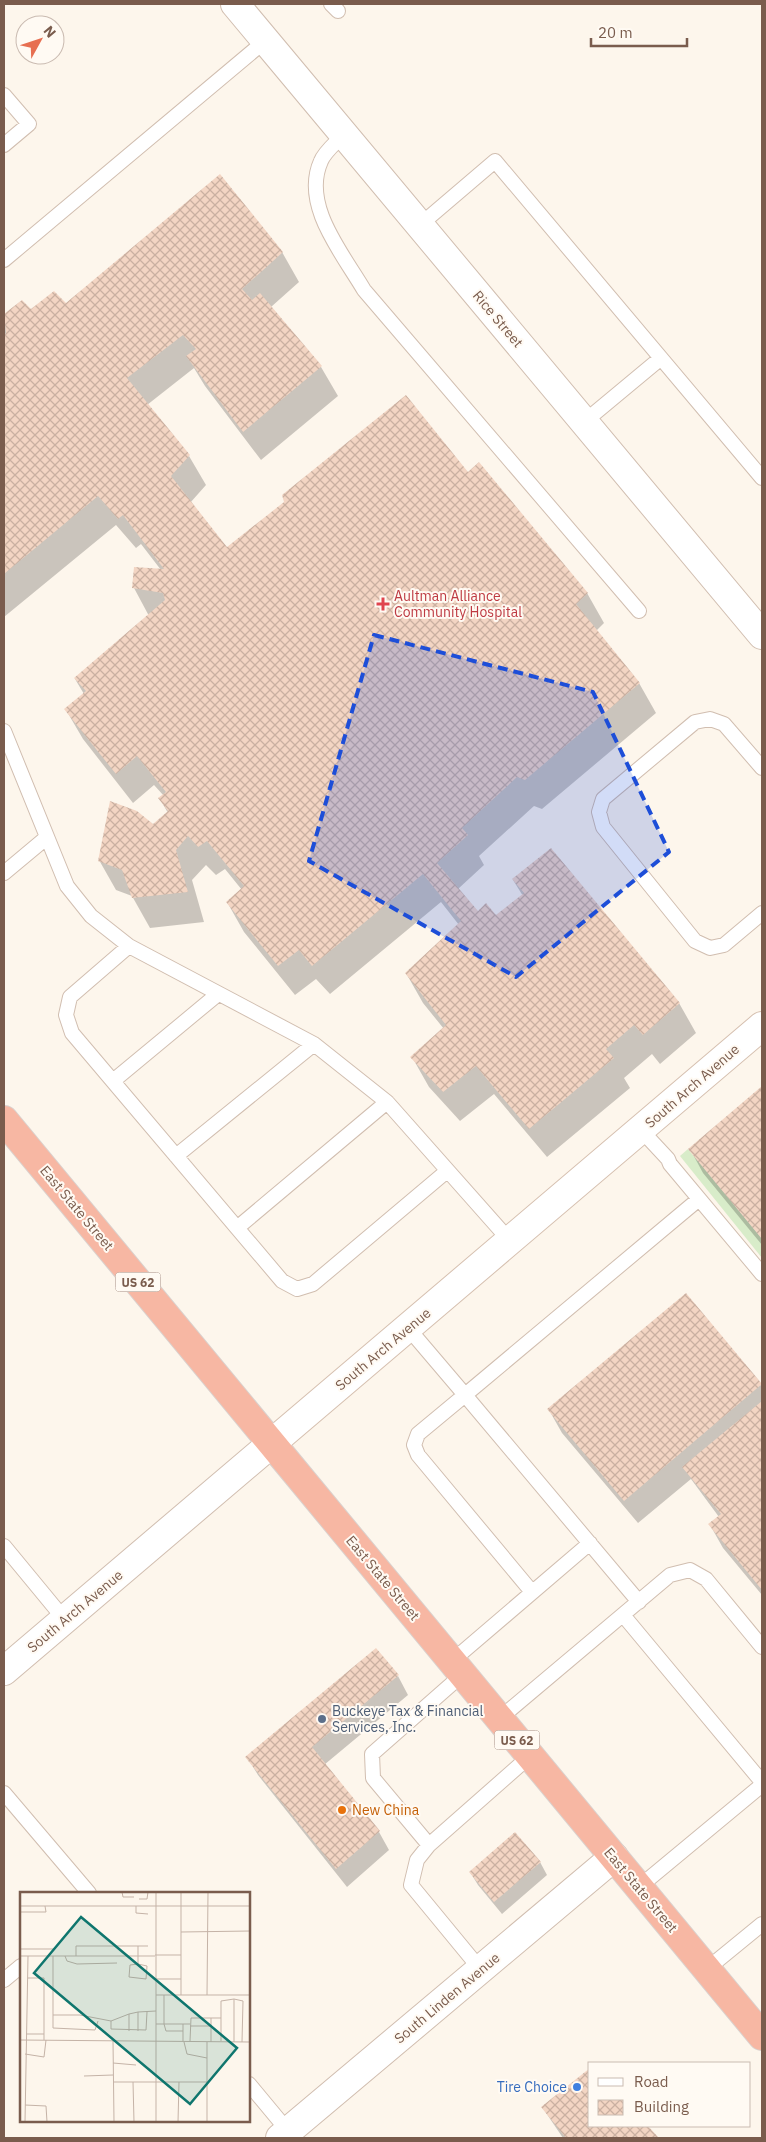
<svg xmlns="http://www.w3.org/2000/svg" width="766" height="2142" font-family="'IBM Plex Sans',sans-serif">
<style>
.grass{fill:#d8ecc9}
.shadow{fill:#0003}
.building{fill:url(#building-cross-hatch)}
.lines{fill:none;stroke-linecap:round;stroke-linejoin:round}
.lane-casing{stroke:#d1beb0;stroke-width:16}
.street-casing{stroke:#d1beb0;stroke-width:30}
.secondary-casing{stroke:#d6c0b0;stroke-width:30}
.highway-casing{stroke:#dad1cd;stroke-width:30}
.lane{stroke:#fff;stroke-width:14}
.street{stroke:#fff;stroke-width:28}
.secondary{stroke:#fff;stroke-width:28}
.highway{stroke:#f7b7a3;stroke-width:28}
.marked{fill:#1d4ed8;fill-opacity:0.2;stroke:#1d4ed8;stroke-width:4;stroke-dasharray:10 6;stroke-linejoin:round}
.health-dot{fill:#e0444e;stroke:#fffaf3;stroke-width:2}
.service-dot{fill:#5c6f8a;stroke:#fffaf3;stroke-width:2}
.food-dot{fill:#e8710a;stroke:#fffaf3;stroke-width:2}
.shop-dot{fill:#3f7fe0;stroke:#fffaf3;stroke-width:2}
.labels{text-anchor:middle;dominant-baseline:central;stroke-width:4;stroke-linejoin:round;paint-order:stroke}
.shield{fill:#fffaf3;stroke:#a28b7f;stroke-width:1}
.shield-label{font-size:12px;font-weight:bold;fill:#7a5c4d}
.street-label{font-size:14px;fill:#7a5c4d;stroke:#fffaf3}
.health-label{font-size:14px;fill:#be3a42;stroke:#fffaf3;text-anchor:start}
.service-label{font-size:14px;fill:#4e5e75;stroke:#fffaf3;text-anchor:start}
.food-label{font-size:14px;fill:#c56008;stroke:#fffaf3;text-anchor:start}
.shop-label{font-size:14px;fill:#366cbe;stroke:#fffaf3;text-anchor:end}
.inset-road{fill:none;stroke:#c5b3a7;stroke-width:1}
.view{fill:#0f766e;fill-opacity:0.15;stroke:#0f766e;stroke-width:2.5}
.inset-edge{fill:none;stroke:#7a5c4d;stroke-width:2.5}
</style>
<defs>
<pattern id="building-cross-hatch" width="8" height="8" patternUnits="userSpaceOnUse" patternTransform="scale(1.25)"><rect width="8" height="8" fill="#f3d5c3"/><path d="M0 0l8 8M0 8l8-8" fill="none" stroke="#cab0a1"/></pattern>
</defs>
<rect width="100%" height="100%" fill="#fdf6ec"/>
<!-- grass -->
<path class="grass" d="M688,1149L762,1239V1258L680,1156Z"/>
<!-- shadow -->
<path class="shadow" d="M282,252L299,282L271,307L321,367L338,396L261,460L205,386L194,368L147,405L189,456L206,485L190,503L227,548L468,474L587,593L604,623L596,631L639,683L656,713L542,809L534,806L479,856L484,865L458,889L478,912L496,916L523,896L513,880L551,850L679,1003L696,1033L660,1064L652,1054L624,1078L630,1088L547,1157L494,1094L460,1121L429,1087L412,1057L444,1029L423,1003L406,973L459,925L441,902L330,994L316,979L295,995L244,932L227,902L242,890L225,869L216,875L206,865L192,880L204,922L150,928L132,896L116,890L99,860L153,826L168,813L160,799L164,796L154,785L133,803L83,739L66,710L84,694L75,679L149,616L134,588L161,570L141,544L136,548L116,525L4,617V316L22,301L30,311L66,305Z
M762,1088V1245L703,1173L690,1149Z
M686,1295L762,1387V1595L723,1548L710,1525L719,1517L691,1479L638,1523L562,1433L549,1410Z
M398,1676L408,1695L324,1765L379,1832L389,1850L347,1887L258,1775L247,1757Z
M540,1862L547,1875L502,1914L478,1885L470,1872Z
M542,2107L590,2126H647L657,2138H563Z"/>
<!-- building -->
<path class="building" d="M220,174L283,252L242,289L252,300L260,293L322,366L243,432L186,356L196,349L183,335L127,378L190,455L171,476L227,547L284,502L282,495L406,395L468,472L479,462L588,593L576,604L640,683L525,780L517,777L462,828L468,835L437,863L478,911L486,903L496,915L524,893L512,879L551,848L680,1003L643,1035L634,1025L606,1049L614,1058L529,1129L476,1066L443,1092L410,1057L446,1025L405,973L461,921L423,874L312,966L299,950L278,966L226,902L244,886L207,841L198,847L188,836L176,850L188,892L132,898L122,870L98,861L110,801L137,811L153,824L168,811L158,798L166,792L137,756L116,774L64,709L86,691L74,678L165,600L163,593L132,588L134,567L164,569L123,515L118,519L98,496L4,574V335L6,333L4,314L22,300L31,309L54,291L66,303Z
M762,1086V1239L688,1149Z
M686,1293L762,1384L624,1501L547,1409Z
M762,1401V1590L708,1524L721,1514L682,1467Z
M376,1648L399,1675L312,1747L380,1831L336,1869L245,1757Z
M515,1832L541,1862L494,1902L469,1872Z
M590,2068V2126H648L659,2138H566L541,2107Z"/>
<g class="lines">
<!-- lane casing -->
<g class="lane-casing">
<path id="lane" d="M331,4L338,11
M4,95L29,124L4,145
M344,134C337,142 325,151 321,161C301,205 343,254 364,290L639,611
M420,225L495,161L762,478
M4,260L265,41
M584,422L661,358
M4,731L67,886L91,916L129,946
M762,768L724,724L710,719L695,722L603,799L599,812L603,827L695,941L710,948L724,945L762,913
M4,873L46,838
M113,1081L218,994
M641,1130L668,1159L670,1164L762,1274
M176,1156L314,1044
M447,1171L313,1284L297,1289L282,1281L72,1033L66,1015L70,997L129,946L314,1044L387,1102L511,1242
M237,1228L387,1102
M408,1328L465,1395L418,1434L414,1445L418,1455L532,1592
M4,1546L65,1620
M639,1602L465,1395L699,1199
M623,1615L762,1782
M452,1661L590,1543
M463,1674L372,1754L373,1778L429,1845L417,1860L411,1885L481,1970
M499,1719L670,1575L690,1570L706,1579L762,1647
M4,1793L89,1893
M429,1845L530,1756
M639,1887L762,1785
M707,1969L762,1924
M4,1980L21,1966
M249,2084L288,2131"/>
</g>
<!-- street casing -->
<g class="street-casing">
<path id="street" d="M235,4L762,635
M4,1671L272,1443
M280,2138L614,1857"/>
</g>
<!-- secondary casing -->
<g class="secondary-casing">
<path id="secondary" d="M272,1443L762,1026"/>
</g>
<!-- highway casing -->
<g class="highway-casing">
<path id="highway" d="M4,1120L762,2036"/>
</g>
<!-- lane -->
<use href="#lane" class="lane"/>
<!-- street -->
<use href="#street" class="street"/>
<!-- secondary -->
<use href="#secondary" class="secondary"/>
<!-- highway -->
<use href="#highway" class="highway"/>
</g>
<!-- marked area -->
<path class="marked" d="M374,635L593,692L669,852L516,977L309,861Z"/>
<!-- markers -->
<path class="health-dot" d="M380.5 596.5h5v5h5v5h-5v5h-5v-5h-5v-5h5z"/>
<circle class="service-dot" cx="322" cy="1719" r="5"/>
<circle class="food-dot" cx="342" cy="1810" r="5"/>
<circle class="shop-dot" cx="577" cy="2087" r="5"/>
<g class="labels">
<!-- shield labels -->
<g class="shield">
<rect x="115.5" y="1272.5" width="45" height="19" rx="4"/>
<rect x="494.5" y="1730.5" width="45" height="19" rx="4"/>
</g>
<g class="shield-label">
<text x="138" y="1282">US 62</text>
<text x="517" y="1740">US 62</text>
</g>
<!-- street labels -->
<g class="street-label">
<text transform="translate(498 319) rotate(50)">Rice Street</text>
<text transform="translate(692 1086) rotate(-41)">South Arch Avenue</text>
<text transform="translate(77 1208) rotate(50)">East State Street</text>
<text transform="translate(383 1349) rotate(-40)">South Arch Avenue</text>
<text transform="translate(383 1578) rotate(50)">East State Street</text>
<text transform="translate(75 1611) rotate(-40)">South Arch Avenue</text>
<text transform="translate(641 1890) rotate(50)">East State Street</text>
<text transform="translate(447 1998) rotate(-40)">South Linden Avenue</text>
</g>
<!-- health labels -->
<g class="health-label">
<text x="394" y="596">Aultman Alliance<tspan x="394" dy="16">Community Hospital</tspan></text>
</g>
<!-- service labels -->
<g class="service-label">
<text x="332" y="1711">Buckeye Tax &amp; Financial<tspan x="332" dy="16">Services, Inc.</tspan></text>
</g>
<!-- food labels -->
<g class="food-label">
<text x="352" y="1810">New China</text>
</g>
<!-- shop labels -->
<g class="shop-label">
<text x="567" y="2087">Tire Choice</text>
</g>
</g>
<!-- overview -->
<g transform="translate(20 1892)">
<rect width="230" height="230" fill="#fdf6ec"/>
<path class="inset-road" d="M102,0L103,5H114M136,0V230M136,0H159M119,7H127L128,0M0,14H230M116,14V21L128,22M0,20H26L25,14M161,40L230,39M0,57H35M135,63H161M0,64H135M33,64V123M45,64L47,69L57,72L97,71M56,64V54H128M118,72L127,74L126,87L109,85L110,73L118,72V54M8,86H24V148M135,87H161M136,103H230M144,103V132H170M161,103V0M187,103L188,0M118,120V139M127,120L126,138L91,137V129L109,122L118,120L136,119M78,129L75,138L33,136V123H60L91,129M136,132H144L146,139H163M163,132V149M170,134H191M109,139V122M6,142H24M0,148L230,150M93,149L94,230M170,149L171,126H201M201,149V109L214,107L223,109L222,150M164,150L167,162L187,166M187,150V230M191,150V126M214,150V107M5,162L24,165L26,148M93,171L116,173M64,184L93,183M94,190H187M113,190L114,230M5,213L26,214L27,230M5,230L8,64M158,230L159,190"/>
<path class="view" d="M61,25L217,156L170,212L14,81Z"/>
<rect width="230" height="230" class="inset-edge"/>
</g>
<!-- border -->
<rect width="766" height="2142" fill="none" stroke="#7a5c4d" stroke-width="10"/>
<!-- legend -->
<rect x="588" y="2062" width="162" height="65" fill="#fffaf3" stroke="#cabbb1"/>
<rect x="598" y="2078" width="25" height="8" fill="#ffffff" stroke="#cabbb1"/>
<text x="634" y="2087" font-size="15" fill="#7a5c4d">Road</text>
<rect x="598" y="2100" width="25" height="15" fill="url(#building-cross-hatch)" stroke="#cabbb1"/>
<text x="634" y="2112" font-size="15" fill="#7a5c4d">Building</text>
<!-- north arrow -->
<g transform="translate(40 40) rotate(50)"><circle r="24" fill="#fffaf3" stroke="#cabbb1"/>
<path d="M0-4L9 19L0 12L-9 19Z" fill="#e76f51"/>
<text y="-8" font-size="14" font-weight="bold" text-anchor="middle" fill="#7a5c4d">N</text>
</g>
<!-- scale -->
<path d="M591 38v8h96v-8" fill="none" stroke="#7a5c4d" stroke-width="2.5"/>
<text x="598" y="38" font-size="15" fill="#7a5c4d" stroke="#fffaf3" stroke-width="4" paint-order="stroke">20 m</text>
</svg>
